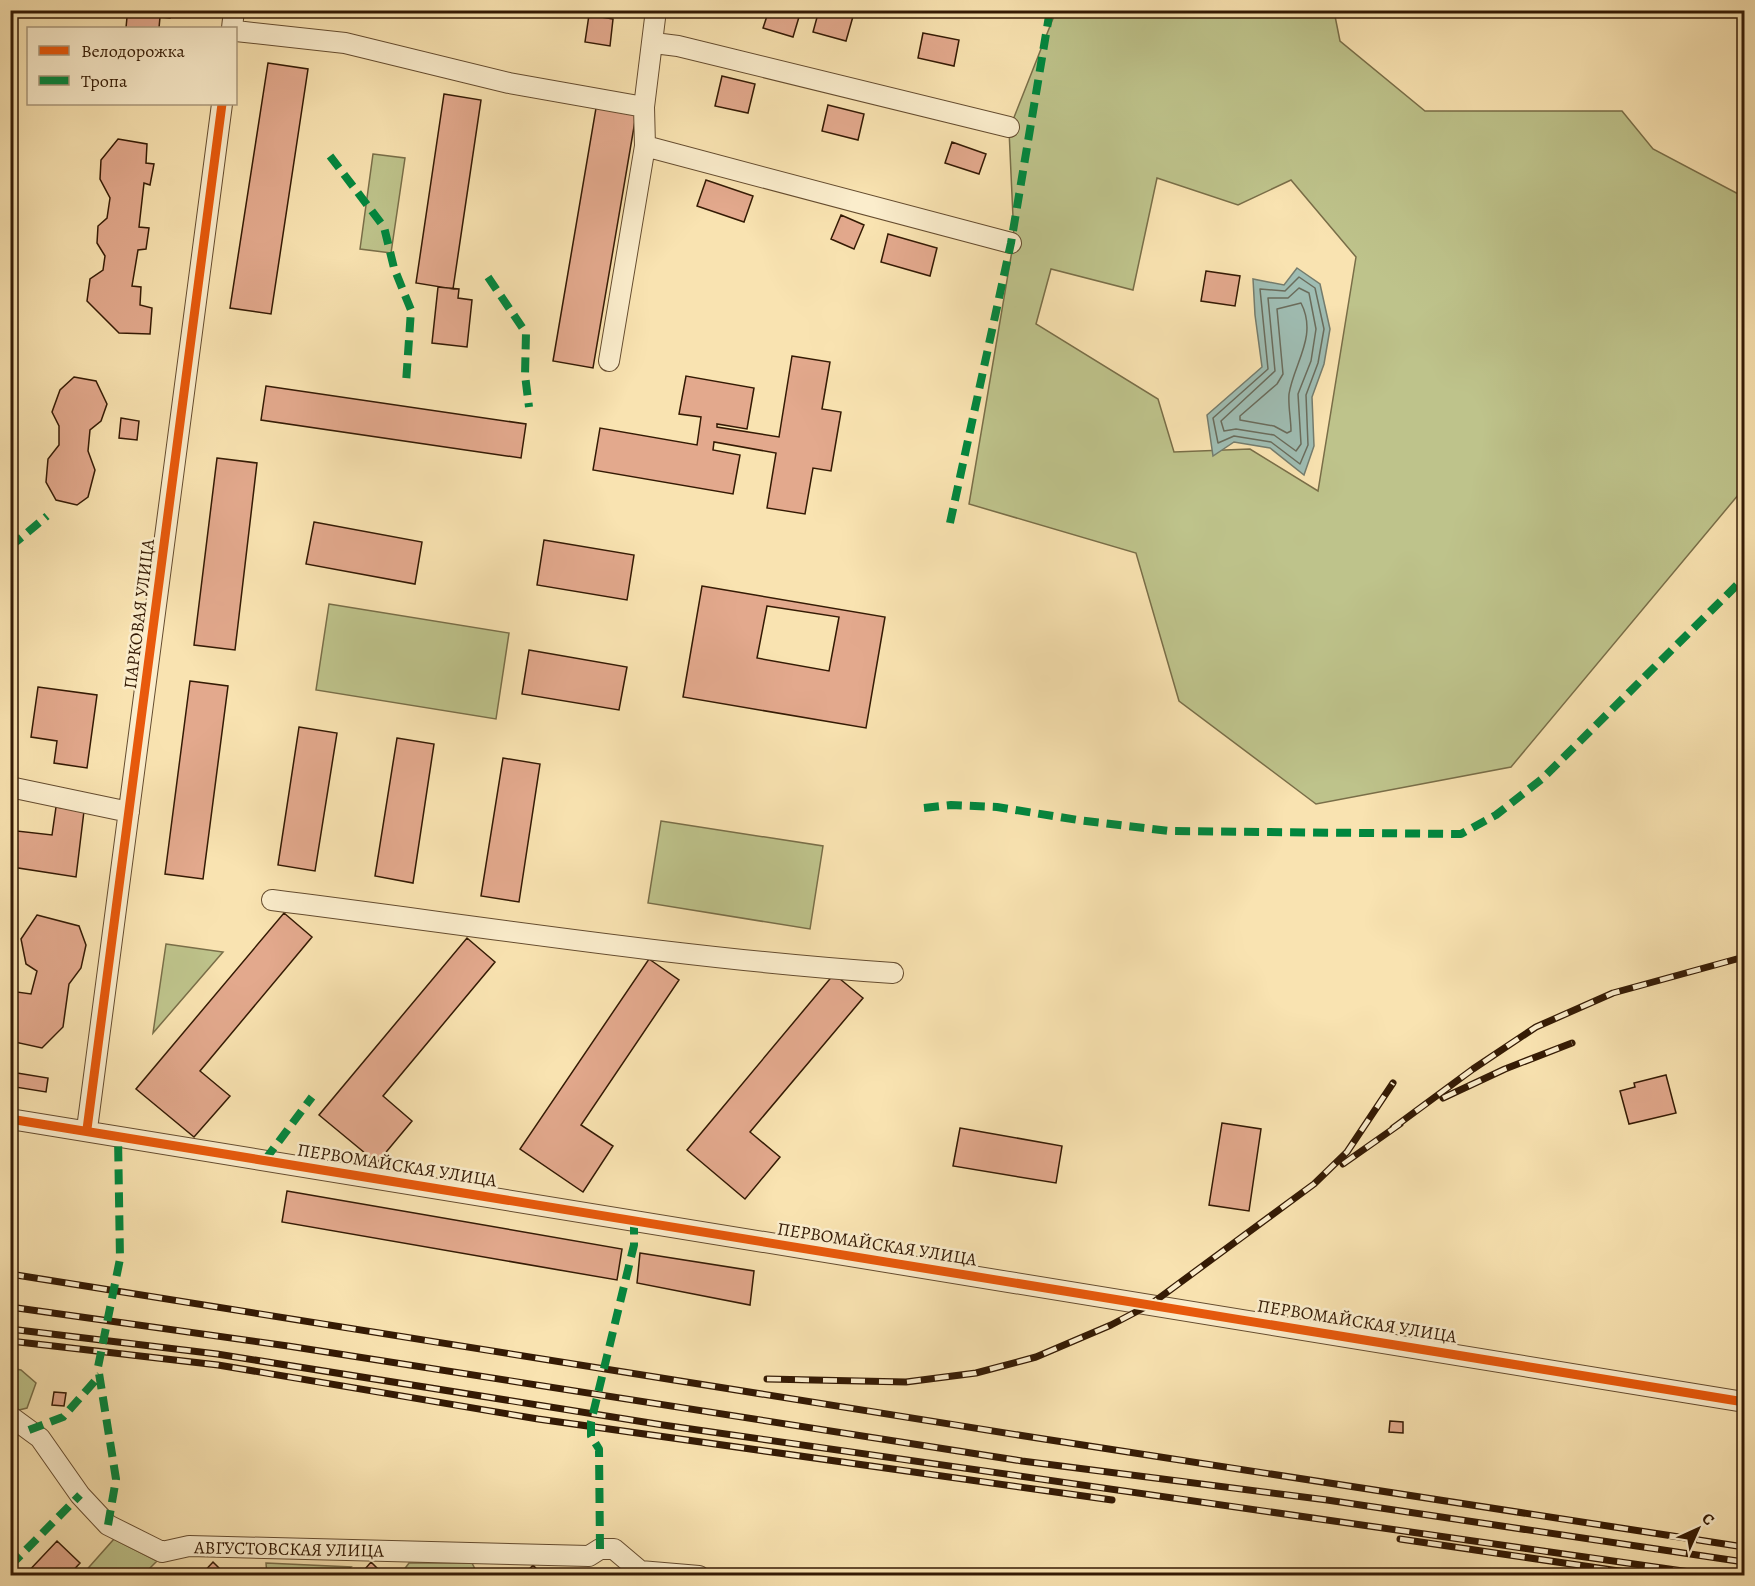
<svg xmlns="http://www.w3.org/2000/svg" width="1755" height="1586" font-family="Alegreya,serif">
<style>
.green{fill:#bec38b;stroke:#796e48;stroke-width:1.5;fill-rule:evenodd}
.water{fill:#9fbdb3;stroke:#747c6d;stroke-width:1.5}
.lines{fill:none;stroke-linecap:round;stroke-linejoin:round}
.shore{stroke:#6a6c5c;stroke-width:1.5}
.building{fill:#e3a98d;stroke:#341a04;stroke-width:1.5;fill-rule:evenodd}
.street-casing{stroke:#654c2f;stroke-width:22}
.street{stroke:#fbedcc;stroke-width:20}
.rail-casing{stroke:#341a04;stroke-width:7}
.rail{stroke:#fbedcc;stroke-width:4.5;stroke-dasharray:14;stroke-linecap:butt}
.quiet{stroke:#00873e;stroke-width:8;stroke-dasharray:15 8;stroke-linecap:butt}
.cycleway-casing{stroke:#fbedcc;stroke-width:13}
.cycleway{stroke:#e8590c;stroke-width:9}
.labels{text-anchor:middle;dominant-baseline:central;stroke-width:5;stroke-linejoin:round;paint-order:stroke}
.street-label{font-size:18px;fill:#341a04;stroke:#fbedcc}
</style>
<rect width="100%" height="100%" fill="#f9e3b1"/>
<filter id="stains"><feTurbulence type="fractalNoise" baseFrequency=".00333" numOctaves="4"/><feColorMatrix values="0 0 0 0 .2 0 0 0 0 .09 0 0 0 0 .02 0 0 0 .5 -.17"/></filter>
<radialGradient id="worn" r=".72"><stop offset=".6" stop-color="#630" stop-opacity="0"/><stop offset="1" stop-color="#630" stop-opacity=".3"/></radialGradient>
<!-- green -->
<path class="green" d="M1056,11H1334L1340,41L1425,111H1622L1653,149L1744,197V488L1511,767L1316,804L1179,701L1136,553L969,504L1014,239L1009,130ZM1157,178L1238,205L1291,180L1356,257L1318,491L1250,449L1174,452L1158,399L1036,324L1051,269L1133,290Z
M373,154L405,158L391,253L360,249Z
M329,604L509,633L496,719L316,690Z
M661,821L823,846L810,929L648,903Z
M166,944L223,952L153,1033Z
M10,1368L21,1370L36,1383L27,1408L15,1411L11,1407Z
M114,1539L157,1561L143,1575H82Z
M266,1563L351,1567L342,1575L267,1576Z
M409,1563H472L475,1569L468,1575H407L403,1571Z"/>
<!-- water -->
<path class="water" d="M1297,268L1320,284L1330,329L1324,364L1312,397L1314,446L1304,475L1270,448L1234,442L1213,456L1207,415L1262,367L1255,315L1253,279L1284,285Z"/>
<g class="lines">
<!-- shore -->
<path class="shore" d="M1299,277L1315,288L1324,329L1318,363L1306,395L1308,445L1300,464L1271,442L1234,436L1218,443L1213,418L1268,369L1260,289L1285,291Z
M1299,288L1309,293L1316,329L1311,361L1298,394L1301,444L1296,451L1274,435L1236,429L1224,431L1221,421L1275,371L1268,298H1288Z
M1301,303C1318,336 1294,363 1289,394C1288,406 1291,419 1291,431L1287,433L1274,426L1240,420V416L1277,384L1283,374L1277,309Z"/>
</g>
<!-- building -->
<path class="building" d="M122,10H171L170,18L160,17L159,28H126L127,17Z
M447,10H473L471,16Z
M769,10L799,17L793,37L763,28Z
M819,10L854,13L846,41L813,32Z
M589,15L613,19L610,46L585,42Z
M923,33L959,40L954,66L918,58Z
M268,63L308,69L271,314L230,308Z
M722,76L755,84L748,113L715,106Z
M444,94L481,100L453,289L416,283Z
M828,105L864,114L858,140L822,131Z
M596,108L636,115L593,368L553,361Z
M118,139L147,144L146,163L154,164L150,185L144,183L139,227L149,228L146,249L138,250L132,286L141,287L140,305L152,308L150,334L119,333L87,301L90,279L103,270L105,256L97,243L98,226L107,218L110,198L100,179L101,160Z
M952,142L986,154L979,174L945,163Z
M706,180L753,196L744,222L697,206Z
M841,215L864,225L854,249L831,239Z
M888,234L937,248L930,276L881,262Z
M1206,271L1240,276L1235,306L1201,301Z
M438,287L459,289L458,298L472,300L467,347L432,343Z
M792,356L830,362L822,409L841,412L831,471L813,468L805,514L767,508L776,453L714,442L713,450L740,455L733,494L593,470L600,428L697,445L701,417L679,414L686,376L754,388L747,429L717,424V427L779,437Z
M74,377L96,381L107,404L101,421L90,430L88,451L95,470L88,497L77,505L56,500L46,482L48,459L59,445V426L52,412L60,390Z
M266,386L526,424L521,458L261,420Z
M121,418L139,421L137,440L119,438Z
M217,458L257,463L235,650L194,645Z
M314,522L422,542L415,584L306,564Z
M544,540L634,555L627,600L537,585Z
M702,586L885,617L866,728L683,697ZM767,606L839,617L829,671L757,658Z
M529,650L627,667L619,710L522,694Z
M190,681L228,686L203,879L165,874Z
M38,687L97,695L87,768L54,763L57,741L31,737Z
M299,727L337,733L315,871L278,865Z
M397,738L434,744L413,883L375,876Z
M503,758L540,764L519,902L481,896Z
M56,807L84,811L76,877L12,867L17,831L52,835Z
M284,913L312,937L200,1071L230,1096L194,1137L136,1089Z
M37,915L79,926L86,945L81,968L69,984L63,1027L42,1048L10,1041V991L31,994L37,971L26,964L21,939Z
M467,938L495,962L383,1096L412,1121L377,1163L319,1115Z
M649,959L679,980L581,1125L613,1146L583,1192L520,1149Z
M834,974L863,998L750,1132L780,1157L745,1199L687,1150Z
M17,1073L48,1078L46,1092L15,1087Z
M1666,1075L1676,1113L1629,1124L1620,1091L1635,1087L1634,1083Z
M1222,1123L1261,1129L1249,1211L1209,1205Z
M960,1128L1062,1146L1056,1183L953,1166Z
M287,1191L622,1249L617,1280L282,1222Z
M640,1253L754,1271L750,1305L637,1283Z
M54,1392L66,1393L64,1406L52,1405Z
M1390,1421L1403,1422V1433L1389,1432Z
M57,1541L80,1563L68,1576H24Z
M213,1562L227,1576H200Z
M371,1562L385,1576H359Z
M533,1565L543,1576H523Z"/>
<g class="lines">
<!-- street casing -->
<g class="street-casing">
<path id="street" d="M232,28L234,10
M236,31L345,43L509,83L644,107
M654,43L678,46L1009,127
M645,146L1011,243
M609,361L645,146L644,107L656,10
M10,787L129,812
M272,900C479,926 685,959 893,973
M10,1119L1738,1401
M87,1129L222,104
M10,1416L40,1438L80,1495L108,1525L162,1552L189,1546L589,1556
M589,1556L600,1549H614L640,1571L699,1576"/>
</g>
<!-- street -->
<use href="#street" class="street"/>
<!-- rail casing -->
<g class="rail-casing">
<path id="rail" d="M1443,1098L1505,1069L1572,1043
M1393,1128L1473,1069L1536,1027L1613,993L1744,957
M1343,1164L1400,1124
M10,1274L1031,1437L1744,1547
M10,1307L288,1346L1022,1461L1327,1500L1744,1562
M10,1329L217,1354L663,1425L1718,1576
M10,1341L218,1365L538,1419L1112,1500
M767,1379L906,1382L976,1373L1036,1357L1111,1325L1151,1304L1314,1184L1347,1152L1393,1083
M1400,1539L1653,1576"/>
</g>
<!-- rail -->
<use href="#rail" class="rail"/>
<!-- quiet -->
<path class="quiet" d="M330,156L384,227L394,268L411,310L406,383
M488,277L526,333L525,375L529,407
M950,523L1011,243L1050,10
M10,547L47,516
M924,808L951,805L997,807L1078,820L1169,831L1461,834L1496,815L1542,779L1744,578
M265,1160L312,1097
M29,1430L63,1417L100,1375
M108,1525L116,1479L98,1367L120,1259L118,1136
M600,1549L599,1449L591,1436V1422L634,1245V1221
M10,1566L80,1495"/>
<!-- cycleway casing -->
<g class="cycleway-casing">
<path id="cycleway" d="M10,1119L1738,1401
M87,1129L222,104"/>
</g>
<!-- cycleway -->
<use href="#cycleway" class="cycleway"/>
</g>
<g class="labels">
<!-- street labels -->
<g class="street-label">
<text transform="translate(139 614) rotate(-83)">ПАРКОВАЯ УЛИЦА</text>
<text transform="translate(397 1165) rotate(9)">ПЕРВОМАЙСКАЯ УЛИЦА</text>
<text transform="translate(877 1244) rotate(9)">ПЕРВОМАЙСКАЯ УЛИЦА</text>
<text transform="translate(1357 1321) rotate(9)">ПЕРВОМАЙСКАЯ УЛИЦА</text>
<text transform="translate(289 1549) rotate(1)">АВГУСТОВСКАЯ УЛИЦА</text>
</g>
</g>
<!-- margin -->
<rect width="1755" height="1586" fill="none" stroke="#f9e3b1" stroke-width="36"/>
<rect x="12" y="12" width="1731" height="1562" fill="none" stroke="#341a04" stroke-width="3"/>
<rect x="18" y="18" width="1719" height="1550" fill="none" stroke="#341a04" stroke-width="1.5"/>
<!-- legend -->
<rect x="27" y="27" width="210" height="78" fill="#fbedcc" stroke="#ab997c" stroke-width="1.5"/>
<rect x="39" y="46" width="30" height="9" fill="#e8590c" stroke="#ab997c" stroke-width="1.5"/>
<text x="81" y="57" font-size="18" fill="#341a04">Велодорожка</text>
<rect x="39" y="76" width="30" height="9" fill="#00873e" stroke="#ab997c" stroke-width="1.5"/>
<text x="81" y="87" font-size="18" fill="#341a04">Тропа</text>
<!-- north arrow -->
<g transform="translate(1698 1529) rotate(45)" stroke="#fbedcc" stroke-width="4.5" paint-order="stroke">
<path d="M0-4.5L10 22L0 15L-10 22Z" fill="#341a04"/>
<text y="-9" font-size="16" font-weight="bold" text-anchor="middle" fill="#341a04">С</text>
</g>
<rect width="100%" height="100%" filter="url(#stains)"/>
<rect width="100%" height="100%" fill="url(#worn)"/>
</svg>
